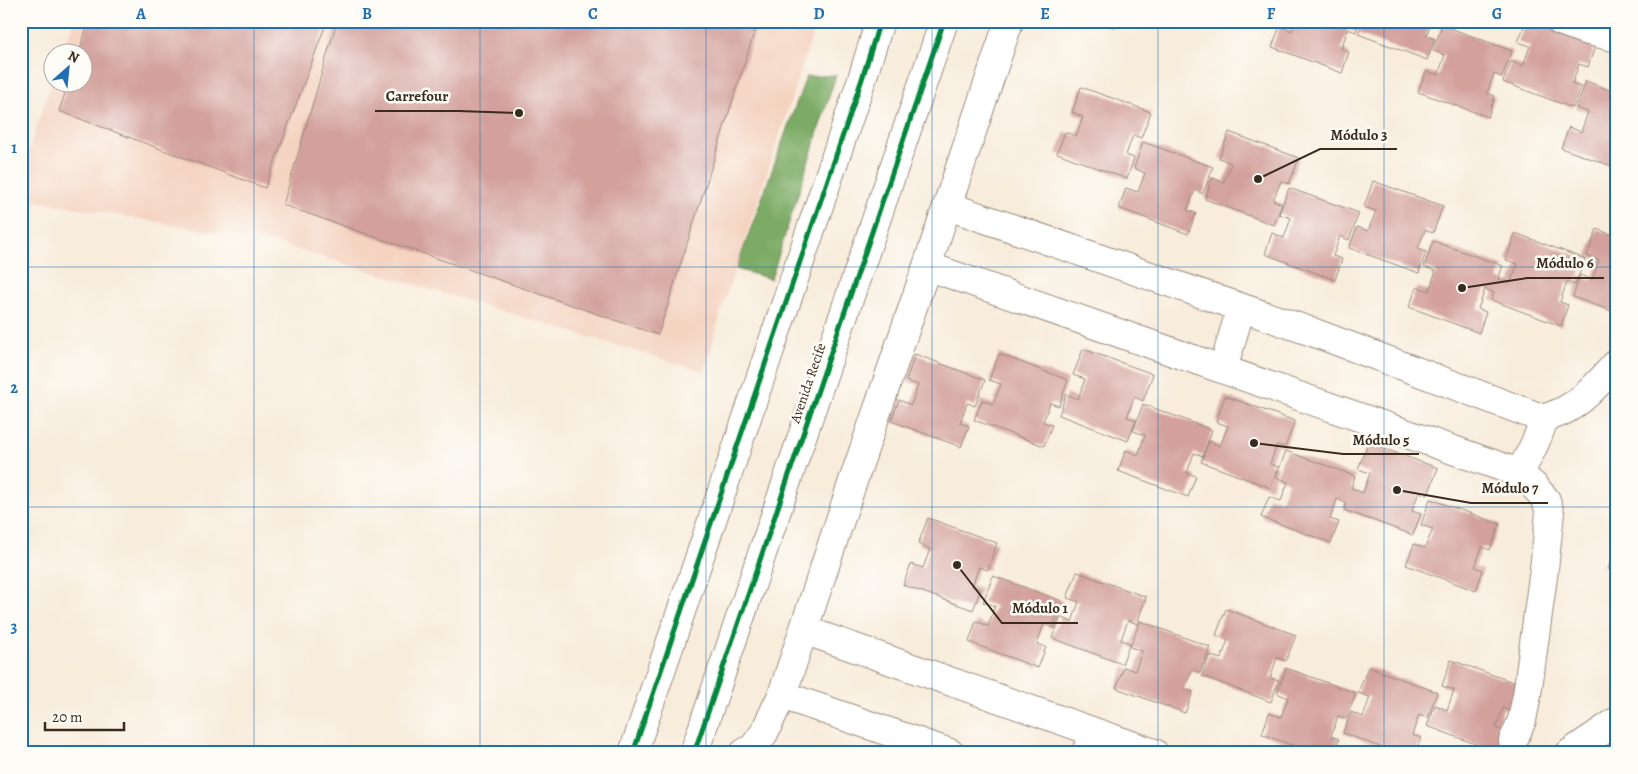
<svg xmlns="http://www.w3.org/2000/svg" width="1638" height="774" font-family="Alegreya,serif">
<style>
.built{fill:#f4d3c0}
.forest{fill:#7bab65;stroke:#5b6a42}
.building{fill:#d3a09c}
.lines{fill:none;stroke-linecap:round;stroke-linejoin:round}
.minor-casing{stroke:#9a8b7c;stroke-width:30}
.major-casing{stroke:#9a8b7c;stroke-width:30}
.minor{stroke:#fff;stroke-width:28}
.major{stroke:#fff;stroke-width:28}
.cycleway-casing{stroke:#fdfcf7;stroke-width:8}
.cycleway{stroke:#00873e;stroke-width:5}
.grid{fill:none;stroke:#1f6fb2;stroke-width:1;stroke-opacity:0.55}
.labels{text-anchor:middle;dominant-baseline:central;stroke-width:5;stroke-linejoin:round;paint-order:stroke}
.street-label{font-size:14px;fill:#3b2a1e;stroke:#fdfcf7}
.leader{fill:none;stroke:#3b2a1e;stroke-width:2}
.callout-dot{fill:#3b2a1e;stroke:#fdfcf7;stroke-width:2}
.callout-label{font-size:15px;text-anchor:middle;font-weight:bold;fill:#3b2a1e;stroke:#fdfcf7;stroke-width:5;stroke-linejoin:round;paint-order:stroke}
.neatline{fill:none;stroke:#1f6fb2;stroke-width:2}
.grid-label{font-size:16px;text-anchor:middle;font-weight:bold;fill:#1f6fb2}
</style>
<rect width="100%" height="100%" fill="#fdfcf7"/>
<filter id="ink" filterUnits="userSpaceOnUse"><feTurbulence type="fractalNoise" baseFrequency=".02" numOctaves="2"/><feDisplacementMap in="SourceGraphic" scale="10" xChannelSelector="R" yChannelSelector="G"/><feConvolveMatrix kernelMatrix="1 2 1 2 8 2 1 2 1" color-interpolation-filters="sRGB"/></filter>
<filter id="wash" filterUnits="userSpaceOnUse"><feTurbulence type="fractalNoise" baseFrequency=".0096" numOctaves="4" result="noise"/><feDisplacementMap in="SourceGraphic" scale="20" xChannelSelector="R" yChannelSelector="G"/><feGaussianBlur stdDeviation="1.12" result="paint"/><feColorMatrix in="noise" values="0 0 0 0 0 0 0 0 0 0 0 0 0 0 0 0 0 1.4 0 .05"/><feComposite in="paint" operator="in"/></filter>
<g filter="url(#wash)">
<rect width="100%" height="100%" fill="#f8ecdb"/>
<!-- built -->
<path class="built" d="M74,21H817L720,315L705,372L276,243L21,198V172L52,82H82V52H63Z"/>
<!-- forest -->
<path class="forest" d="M836,75L771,279L736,269L806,77Z"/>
<g id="blocks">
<!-- building -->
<path class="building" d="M89,21H327L265,188L59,111L69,82H82V52H79Z
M337,21H758L658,335L283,205Z
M1098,21H1118L1115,28Z
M1295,21H1360L1356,32L1348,29L1341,49L1349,52L1342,73L1272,47L1280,26L1292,31Z
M1363,21H1432L1426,36L1435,39L1427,60L1358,34Z
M1526,21H1543L1597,41L1588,67L1579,64L1572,84L1581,87L1573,108L1503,82L1511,61L1523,66L1530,46L1518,42Z
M1442,25L1512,51L1502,77L1494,74L1487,93L1495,96L1488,117L1418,92L1426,71L1438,75L1445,55L1433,51Z
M1586,81L1617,93V168L1561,148L1569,127L1581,132L1588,112L1576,108Z
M1081,87L1151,112L1141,138L1133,135L1126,155L1134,158L1127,179L1057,153L1065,132L1076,136L1083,117L1072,112Z
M1229,132L1299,158L1289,184L1281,181L1273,200L1282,204L1274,225L1205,199L1212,178L1224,182L1231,163L1219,158Z
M1143,142L1213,167L1203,194L1195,190L1187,210L1196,213L1188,234L1119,208L1126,188L1138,192L1145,173L1134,168Z
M1373,181L1443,206L1433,233L1425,230L1418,249L1426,252L1419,273L1349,248L1357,227L1368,231L1376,211L1364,207Z
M1289,188L1359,213L1349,240L1340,236L1333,256L1342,259L1335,280L1265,254L1272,233L1284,238L1291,218L1279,214Z
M1597,229L1617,237V313L1573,297L1580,275L1592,280L1599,260L1587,256Z
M1515,233L1585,259L1575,285L1567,282L1560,302L1568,305L1561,326L1491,300L1494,293L1485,289L1478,309L1486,312L1479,333L1409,307L1417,287L1429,291L1436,271L1424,267L1433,241L1503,266L1498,279L1510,283L1518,264L1506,260Z
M1083,349L1153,374L1143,401L1134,397L1127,417L1136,420L1128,441L1059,415L1066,394L1078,399L1085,379L1073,375Z
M915,354L985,380L975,406L967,403L960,423L969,426L961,447L891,421L899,400L911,405L918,385L906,381Z
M999,354L1068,380L1059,406L1050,403L1043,422L1052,425L1044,446L974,420L982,400L993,404L1001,384L989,380Z
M1225,396L1295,421L1285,447L1277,445L1270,464L1278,467L1271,488L1201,462L1209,441L1220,446L1228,426L1216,422Z
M1143,404L1212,430L1203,456L1194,453L1187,473L1196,476L1188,497L1118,471L1126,450L1138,455L1145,435L1133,431Z
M1368,443L1438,468L1428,495L1419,492L1412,511L1421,514L1413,535L1344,510L1346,503L1337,499L1330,519L1339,522L1331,543L1261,517L1269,497L1281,501L1288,482L1276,477L1286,451L1355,476L1351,488L1363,493L1370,473L1358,469Z
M1430,499L1500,524L1490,550L1482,547L1475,567L1483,570L1476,591L1406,565L1414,544L1425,548L1433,529L1421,525Z
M928,518L997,543L988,570L979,567L972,586L981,589L973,610L903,585L911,564L923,568L930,549L918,544Z
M1617,547V572L1608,569Z
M1077,572L1146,597L1137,624L1128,620L1121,640L1130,643L1122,664L1052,638L1060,617L1072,622L1079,602L1067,598Z
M993,576L1062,601L1053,628L1044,624L1037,644L1046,647L1038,668L969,642L976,621L988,626L995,606L983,602Z
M1226,609L1296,635L1286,661L1277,658L1270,678L1279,680L1271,702L1202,676L1209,655L1221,659L1228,640L1216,635Z
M1140,621L1210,647L1200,673L1192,670L1184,689L1193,692L1185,713L1116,688L1124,667L1135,671L1142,651L1130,647Z
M1451,660L1521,685L1511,712L1503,708L1496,728L1504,731L1497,752L1427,726L1435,705L1447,710L1454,690L1442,686Z
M1368,667L1437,692L1428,718L1419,715L1412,735L1421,738L1415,753H1396L1343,733L1351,712L1363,717L1370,697L1358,693Z
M1286,668L1356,693L1346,719L1338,716L1331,736L1339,739L1334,753H1313L1262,734L1269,713L1281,717L1288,698L1277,693Z"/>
</g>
</g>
<g filter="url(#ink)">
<use href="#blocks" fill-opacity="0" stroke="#9a8b7c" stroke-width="1"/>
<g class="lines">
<!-- minor casing -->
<g class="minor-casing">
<path id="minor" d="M1560,21L1584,30L1617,38
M927,266L1519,473C1530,455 1538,439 1544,419L1315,333L948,206
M1223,369L1241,308
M1544,419C1550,416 1557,414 1563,411C1584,401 1601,380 1617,363
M804,630L1154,753
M782,695L950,753
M1513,741L1522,720L1527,695L1544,569L1550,513L1546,500L1534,486L1519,473
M744,753L754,747L764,733L782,695L851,487L927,266L1009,21
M1086,753L1094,732
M1570,753L1617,721"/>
</g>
<!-- major casing -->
<g class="major-casing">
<path id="major" d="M633,753L862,79L880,21
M694,753L944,21"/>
</g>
<!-- minor -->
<use href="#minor" class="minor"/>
<!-- major -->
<use href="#major" class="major"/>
<!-- cycleway casing -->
<g class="cycleway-casing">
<path id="cycleway" d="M633,753L862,79L880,21
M694,753L944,21"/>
</g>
<!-- cycleway -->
<use href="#cycleway" class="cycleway"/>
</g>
</g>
<!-- grid -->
<path class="grid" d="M254,21V753M480,21V753M706,21V753M932,21V753M1158,21V753M1384,21V753M21,267H1617M21,507H1617"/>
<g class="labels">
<!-- street labels -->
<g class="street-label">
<text transform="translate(808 383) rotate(-71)">Avenida Recife</text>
</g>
</g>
<!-- callouts -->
<path class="leader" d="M519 113L458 111H375M1258 179L1320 149H1397M1462 288L1527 278H1604M1254 443L1343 454H1419M1397 490L1471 503H1548M957 565L1002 623H1078"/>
<g class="callout-dot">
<circle cx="519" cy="113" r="5"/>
<circle cx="1258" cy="179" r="5"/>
<circle cx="1462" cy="288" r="5"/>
<circle cx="1254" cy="443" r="5"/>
<circle cx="1397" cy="490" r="5"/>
<circle cx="957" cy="565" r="5"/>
</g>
<g class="callout-label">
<text x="417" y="101">Carrefour</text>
<text x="1359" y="140">Módulo 3</text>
<text x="1565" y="268">Módulo 6</text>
<text x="1381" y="445">Módulo 5</text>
<text x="1510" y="493">Módulo 7</text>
<text x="1040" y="613">Módulo 1</text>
</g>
<!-- margin -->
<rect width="1638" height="774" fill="none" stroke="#fdfcf7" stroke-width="55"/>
<!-- north arrow -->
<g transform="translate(68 68) rotate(27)"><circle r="24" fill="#fdfcf7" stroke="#afa8a0"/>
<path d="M0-4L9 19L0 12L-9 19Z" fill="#1f6fb2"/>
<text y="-8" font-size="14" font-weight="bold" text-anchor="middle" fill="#3b2a1e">N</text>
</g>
<!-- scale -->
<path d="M45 722v8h79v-8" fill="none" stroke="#3b2a1e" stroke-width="2.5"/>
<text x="52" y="722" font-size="15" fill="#3b2a1e" stroke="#fdfcf7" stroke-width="4" paint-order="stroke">20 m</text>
<rect x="28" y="28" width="1582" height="718" class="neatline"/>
<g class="grid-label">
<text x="141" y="19">A</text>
<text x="367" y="19">B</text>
<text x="593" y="19">C</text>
<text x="819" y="19">D</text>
<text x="1045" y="19">E</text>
<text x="1271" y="19">F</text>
<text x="1497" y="19">G</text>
<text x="14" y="153">1</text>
<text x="14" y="393">2</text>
<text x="14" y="632">3</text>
</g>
</svg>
